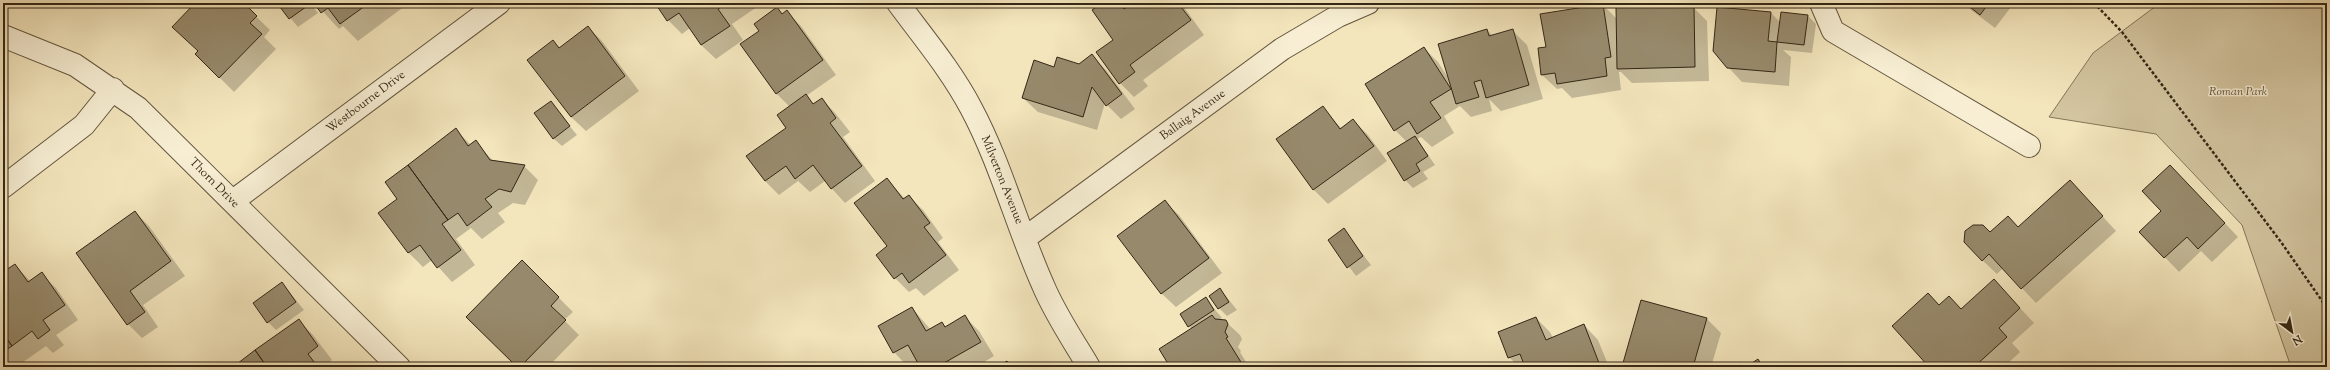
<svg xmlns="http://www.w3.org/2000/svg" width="2330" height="370" font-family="'Sorts Mill Goudy',serif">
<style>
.green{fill:#d3c5a0;stroke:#84765a}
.shadow{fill:#0003}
.building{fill:#978a6c;stroke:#342715}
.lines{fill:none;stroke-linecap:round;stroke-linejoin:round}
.minor-casing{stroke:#64563f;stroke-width:24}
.path{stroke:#342715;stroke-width:2.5;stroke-dasharray:3 2;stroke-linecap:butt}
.minor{stroke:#f7eed3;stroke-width:22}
.labels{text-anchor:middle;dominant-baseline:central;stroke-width:3;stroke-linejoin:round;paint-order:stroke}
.park-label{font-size:12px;font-style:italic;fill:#5c4e38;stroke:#f7eed3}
.street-label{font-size:12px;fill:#342715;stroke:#f7eed3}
</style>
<rect width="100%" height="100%" fill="#f3e5bc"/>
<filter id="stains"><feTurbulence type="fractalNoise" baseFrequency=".005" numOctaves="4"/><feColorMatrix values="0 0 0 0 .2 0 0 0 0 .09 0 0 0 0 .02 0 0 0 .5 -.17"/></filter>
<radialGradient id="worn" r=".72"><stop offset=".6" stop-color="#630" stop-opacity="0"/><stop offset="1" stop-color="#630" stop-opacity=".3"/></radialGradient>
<!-- green -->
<path class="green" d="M2160,3H2327V367H2291L2242,225L2156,134L2049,117L2093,53Z"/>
<!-- shadow -->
<path class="shadow" d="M197,3H242L270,30L264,37L276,49L234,92L196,54L199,51Z
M278,3H310L318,13L298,27Z
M315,3H409L358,41L343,26L339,29Z
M657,3H754L757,7L732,24L743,40L716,59L701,45L690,28L682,34L668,20Z
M1104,3H1120L1126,9L1133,3H1181L1204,35L1143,80L1148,86L1134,97L1120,83L1097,52L1115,40Z
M1962,3H2014L1995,28Z
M1603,5L1617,19L1693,7L1707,21L1709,81L1632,83L1621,72H1619L1621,90L1572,98L1562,88L1557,89L1542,75L1547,48Z
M777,8L783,14L787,12L801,26L836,75L806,96L815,105L822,99L836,114L850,132L843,137L875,181L845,203L825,181L810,192L798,181L779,195L765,181L787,128L790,107L777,94L760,31Z
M1771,13L1781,23L1808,16L1816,24L1812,53L1783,50L1791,57L1789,86L1742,82L1728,67Z
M588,27L602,41L639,91L586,131L571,117L529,60L553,41L560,48Z
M1487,30L1493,36L1513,31L1527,45L1543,99L1501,111L1489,99L1492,111L1471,117L1460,106L1444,116L1454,133L1432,147L1421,137L1417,139L1435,165L1423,172L1428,179L1413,188L1405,180L1407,142L1395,130L1424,48L1438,62L1449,79Z
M1092,56L1106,70L1135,109L1121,119L1105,103L1097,130L1038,112L1023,98Z
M550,102L577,135L562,146L553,138Z
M1322,107L1342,129L1353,120L1368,135L1387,161L1328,204L1314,190L1278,140Z
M456,130L471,145L476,142L494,162L524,166L538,180L525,205L513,203L498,213L505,222L482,239L471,228L456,239L475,265L452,282L432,260L423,267L409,253L380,214L399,199Z
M887,179L905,199L909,196L923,210L943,238L938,242L959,270L924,296L916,288L909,292L895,278L889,246Z
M2184,180L2238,237L2212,262L2201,251L2179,272L2141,232L2162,211Z
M2084,196L2116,231L2036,303L2003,268L1997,274L1982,260L1990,233L2018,228Z
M1164,201L1179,215L1222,273L1176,307L1161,293Z
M135,212L149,226L185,276L143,305L158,327L142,338L128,324L77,253Z
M1344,230L1371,265L1356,276L1329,240Z
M522,261L573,312L564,320L579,335L548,367H518Z
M15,265L30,281L41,274L56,288L78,320L56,335L64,345L53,353L46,346L16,367H3V274Z
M282,283L304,310L276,330L268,322Z
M1220,289L1237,310L1227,316L1219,308Z
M2008,295L2034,323L2012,343L2020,352L2004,367H1930L1939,306L1949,297L1962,310Z
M1206,299L1222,318L1218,320L1225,321L1240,335L1242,339L1238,347L1241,351L1240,352L1249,367H1172L1192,329L1189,326Z
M912,308L931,330L942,323L946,327L965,317L979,331L994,356L976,367H921L918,361L908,367L894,352L879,327Z
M1536,318L1550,332L1553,338L1584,325L1598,340L1609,367H1519L1509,357Z
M1706,318L1721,333L1711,367H1629L1624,362Z
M299,321L313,335L332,360L323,367H235Z"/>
<!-- building -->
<path class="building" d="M195,3H244L257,16L250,23L262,34L219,78L195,54L198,51L172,27Z
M277,3H309L310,4L289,19Z
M314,3H369L340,24L328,8L321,13Z
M655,3H728L718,9L730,26L701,45L679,13L667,21Z
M1102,3H1119L1124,9L1132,3H1178L1191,20L1130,65L1135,72L1119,84L1096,52L1113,40L1092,10Z
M1965,3H1989L1980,15Z
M1603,4L1611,57L1605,58L1607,76L1557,84L1555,73L1541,75L1538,48L1546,47L1540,14Z
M1694,6L1695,67L1617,69L1616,7Z
M777,7L782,14L787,10L823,60L776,94L740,44L759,31L754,24Z
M1717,7L1771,12L1768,41L1777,42L1775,72L1727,68L1713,51Z
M1781,12L1808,15L1804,45L1777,42Z
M588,26L625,76L571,117L527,60L553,40L559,48Z
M1487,29L1489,36L1513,29L1529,85L1486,98L1481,80L1474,82L1479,97L1456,104L1438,44Z
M1424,47L1451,89L1430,102L1441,118L1417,134L1409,121L1394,131L1365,84Z
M1092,54L1122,94L1106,106L1092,87L1083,117L1022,98L1034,60L1054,67L1057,57L1079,64Z
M806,94L813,104L822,98L836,118L830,123L862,166L831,189L813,165L795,179L786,166L765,181L746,156L786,128L777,115Z
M551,101L570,126L553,139L534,113Z
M1323,106L1340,129L1353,119L1374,146L1313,190L1276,139Z
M456,128L468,146L476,140L490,160L525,165L511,192L499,189L485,199L492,207L467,226L458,213L448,220L408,165Z
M1415,136L1428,156L1416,164L1420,171L1404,181L1387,153Z
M408,165L448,220L442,224L461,250L437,268L420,245L408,253L378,213L397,199L385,182Z
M2170,165L2225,223L2198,249L2187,237L2164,258L2139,232L2161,211L2142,191Z
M887,178L903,199L909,195L930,223L924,227L946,255L909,283L902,273L894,279L876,255L887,246L854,203Z
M2070,180L2103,216L2021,289L1989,254L1982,261L1964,242L1965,231L1973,225H1983L1990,232L2008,216L2018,227Z
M1165,200L1209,258L1161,294L1117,236Z
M135,211L171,261L130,291L145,312L127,325L76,253Z
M1344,228L1363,256L1347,268L1328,240Z
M522,260L559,297L551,306L566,320L520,367H517L466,317Z
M15,264L28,282L42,272L65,305L43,320L50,330L38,339L32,331L12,346L3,333V272Z
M1994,279L2020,308L1999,328L2007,337L1974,367H1929L1892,326L1928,293L1939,305L1949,296L1961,309Z
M282,282L296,302L267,323L253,303Z
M1220,288L1229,302L1218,309L1209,296Z
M1206,297L1214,310L1188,327L1180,314Z
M1641,300L1707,318L1693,367H1639L1623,363Z
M912,307L926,331L942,322L945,327L965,315L981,342L937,367H920L908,345L893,353L878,326Z
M1212,315L1215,319L1226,320L1228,324L1225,332L1228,337L1226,338L1244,367H1170L1159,349Z
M1536,317L1546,340L1584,324L1599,363L1589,367H1525L1520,354L1508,358L1498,332Z
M299,319L318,346L308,354L318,367H267L255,350Z
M3,333L12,346L3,352Z
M255,350L267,367H233Z
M1758,359L1763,367H1746Z
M1007,361L1011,367H997Z"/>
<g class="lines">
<!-- minor casing -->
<g class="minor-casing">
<path id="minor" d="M898,3C923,37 951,70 971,108C1001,164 1017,227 1043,285C1055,314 1073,340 1089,367
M1821,3L1833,31L2029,146
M3,36L75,65L138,108L399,367
M3,187L84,125L113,89
M233,201L499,3
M1025,238L1282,49L1338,16L1368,3"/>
</g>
<!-- path -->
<path class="path" d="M2094,3L2122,32L2281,242L2327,308"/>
<!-- minor -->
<use href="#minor" class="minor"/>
</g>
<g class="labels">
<!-- park labels -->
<g class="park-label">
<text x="2238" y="92">Roman Park</text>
</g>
<!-- street labels -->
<g class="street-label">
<text transform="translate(366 102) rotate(-37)">Westbourne Drive</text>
<text transform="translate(1193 115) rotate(-36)">Ballaig Avenue</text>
<text transform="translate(1002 180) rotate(68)">Milverton Avenue</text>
<text transform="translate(214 183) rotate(45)">Thorn Drive</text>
</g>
</g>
<!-- margin -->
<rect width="2330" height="370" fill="none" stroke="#f3e5bc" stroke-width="16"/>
<rect x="4" y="4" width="2322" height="362" fill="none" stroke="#342715" stroke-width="2"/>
<rect x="8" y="8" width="2314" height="354" fill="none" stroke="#342715"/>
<!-- north arrow -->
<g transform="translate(2292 332) rotate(148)" stroke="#f7eed3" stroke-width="3" paint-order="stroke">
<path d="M0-3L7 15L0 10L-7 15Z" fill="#342715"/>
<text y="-6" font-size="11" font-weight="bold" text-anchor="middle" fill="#342715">N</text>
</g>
<rect width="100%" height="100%" filter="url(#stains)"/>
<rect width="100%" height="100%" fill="url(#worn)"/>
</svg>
